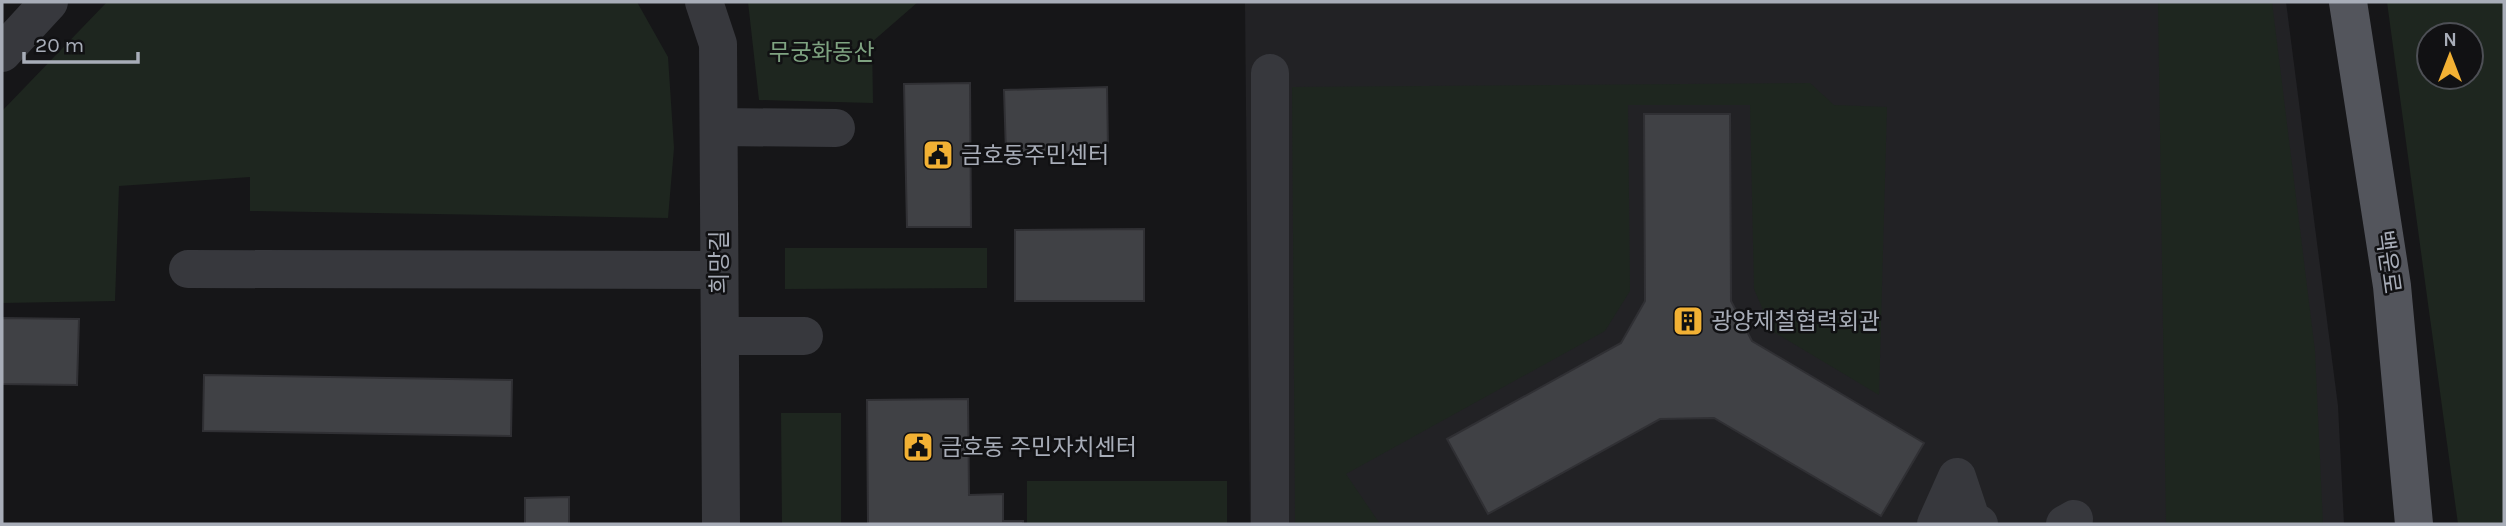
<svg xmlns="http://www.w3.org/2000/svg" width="2506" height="526" font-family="Karla,'Noto Sans KR',sans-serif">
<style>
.built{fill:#222225}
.green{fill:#1e261f;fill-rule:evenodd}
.building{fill:#404145;stroke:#303034;stroke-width:2}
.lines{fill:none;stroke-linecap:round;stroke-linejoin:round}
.minor{stroke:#37383d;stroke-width:38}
.major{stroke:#53555c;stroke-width:38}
.labels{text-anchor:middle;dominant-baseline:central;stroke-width:5;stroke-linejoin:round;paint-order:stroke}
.park-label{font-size:23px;fill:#7fa381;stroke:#111113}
.poi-label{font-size:23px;fill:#a8adb8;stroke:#111113;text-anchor:start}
.street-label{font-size:23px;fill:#a8adb8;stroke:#111113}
</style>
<rect width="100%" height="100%" fill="#161618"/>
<!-- built -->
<path class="built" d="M1245,2H2286L2338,406L2344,524H1250Z"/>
<!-- green -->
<path class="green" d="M107,2H637L668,57L674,148L668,218L250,211V177L119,186L115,301L2,303V111Z
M748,2H918L872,42L873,103L759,100Z
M2158,2H2272L2315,351L2323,524H2166Z
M2387,2H2504V524H2458ZM2471,35V77H2429V35Z
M1810,83L1834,105L1887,107L1879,395L1772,331L1754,289L1750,105H1628L1630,291L1605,331L1346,474L1380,524H1295L1292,87Z
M785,248H987V288L785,289Z
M781,413H841V524H782Z
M1027,481H1227V524H1027Z"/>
<!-- building -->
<path class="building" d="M970,83L971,227H907L904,84Z
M1107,87L1108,151L1006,153L1004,90Z
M1644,114H1730L1731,301L1752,341L1924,443L1881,516L1714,418L1660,419L1488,514L1447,439L1621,343L1645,301Z
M1144,229V301H1015V230Z
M2,318L79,319L77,385L2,384Z
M204,375L512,380L511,436L203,431Z
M968,399L969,495L1003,494V521H1023V524H868L867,400Z
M569,497V524H525V498Z"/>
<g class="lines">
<!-- minor -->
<path class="minor" d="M704,2L718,44L721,524
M2,53L49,2
M1270,73V524
M719,127L836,128
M188,269L719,270
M720,336H804
M1957,477L1971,519L1979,524
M1936,524L1957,477
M2065,524L2074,519"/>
<!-- major -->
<path class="major" d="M2348,2L2392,286L2414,524"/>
</g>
<!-- icons -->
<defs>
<g id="civic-square" transform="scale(1.575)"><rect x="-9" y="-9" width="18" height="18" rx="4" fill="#f2b134" stroke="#111113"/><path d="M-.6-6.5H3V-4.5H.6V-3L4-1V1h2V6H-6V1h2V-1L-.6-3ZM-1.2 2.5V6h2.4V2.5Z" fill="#111"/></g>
<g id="building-square" transform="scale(1.575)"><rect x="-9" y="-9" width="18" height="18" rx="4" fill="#f2b134" stroke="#111113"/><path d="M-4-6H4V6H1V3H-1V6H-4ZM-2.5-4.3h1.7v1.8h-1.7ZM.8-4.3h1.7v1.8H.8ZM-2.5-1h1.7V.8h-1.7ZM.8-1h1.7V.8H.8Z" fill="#111"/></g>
</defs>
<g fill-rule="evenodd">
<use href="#civic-square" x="938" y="155"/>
<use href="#building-square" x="1688" y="321"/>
<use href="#civic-square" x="918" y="447"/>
</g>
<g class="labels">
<!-- park labels -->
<g class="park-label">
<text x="822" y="52">무궁화동산</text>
</g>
<!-- poi labels -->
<g class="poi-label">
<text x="961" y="155">금호동주민센터</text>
<text x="1711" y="321">광양제철협력회관</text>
<text x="941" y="447">금호동 주민자치센터</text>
</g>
<!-- street labels -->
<g class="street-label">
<text transform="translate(719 262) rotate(-90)">희망길</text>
<text transform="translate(2388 262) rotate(82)">백운로</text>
</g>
</g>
<!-- border -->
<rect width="2506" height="526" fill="none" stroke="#a8adb8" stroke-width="7"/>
<!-- north arrow -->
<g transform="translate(2450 56)"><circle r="33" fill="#111113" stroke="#4d4f55" stroke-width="2"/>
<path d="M0-5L12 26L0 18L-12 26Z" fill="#f2b134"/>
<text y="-10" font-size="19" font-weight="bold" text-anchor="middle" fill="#a8adb8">N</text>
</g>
<!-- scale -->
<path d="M24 52v10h114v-10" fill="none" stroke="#a8adb8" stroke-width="3.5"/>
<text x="35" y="52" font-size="21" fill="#a8adb8" stroke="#111113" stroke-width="5" paint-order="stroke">20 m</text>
</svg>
